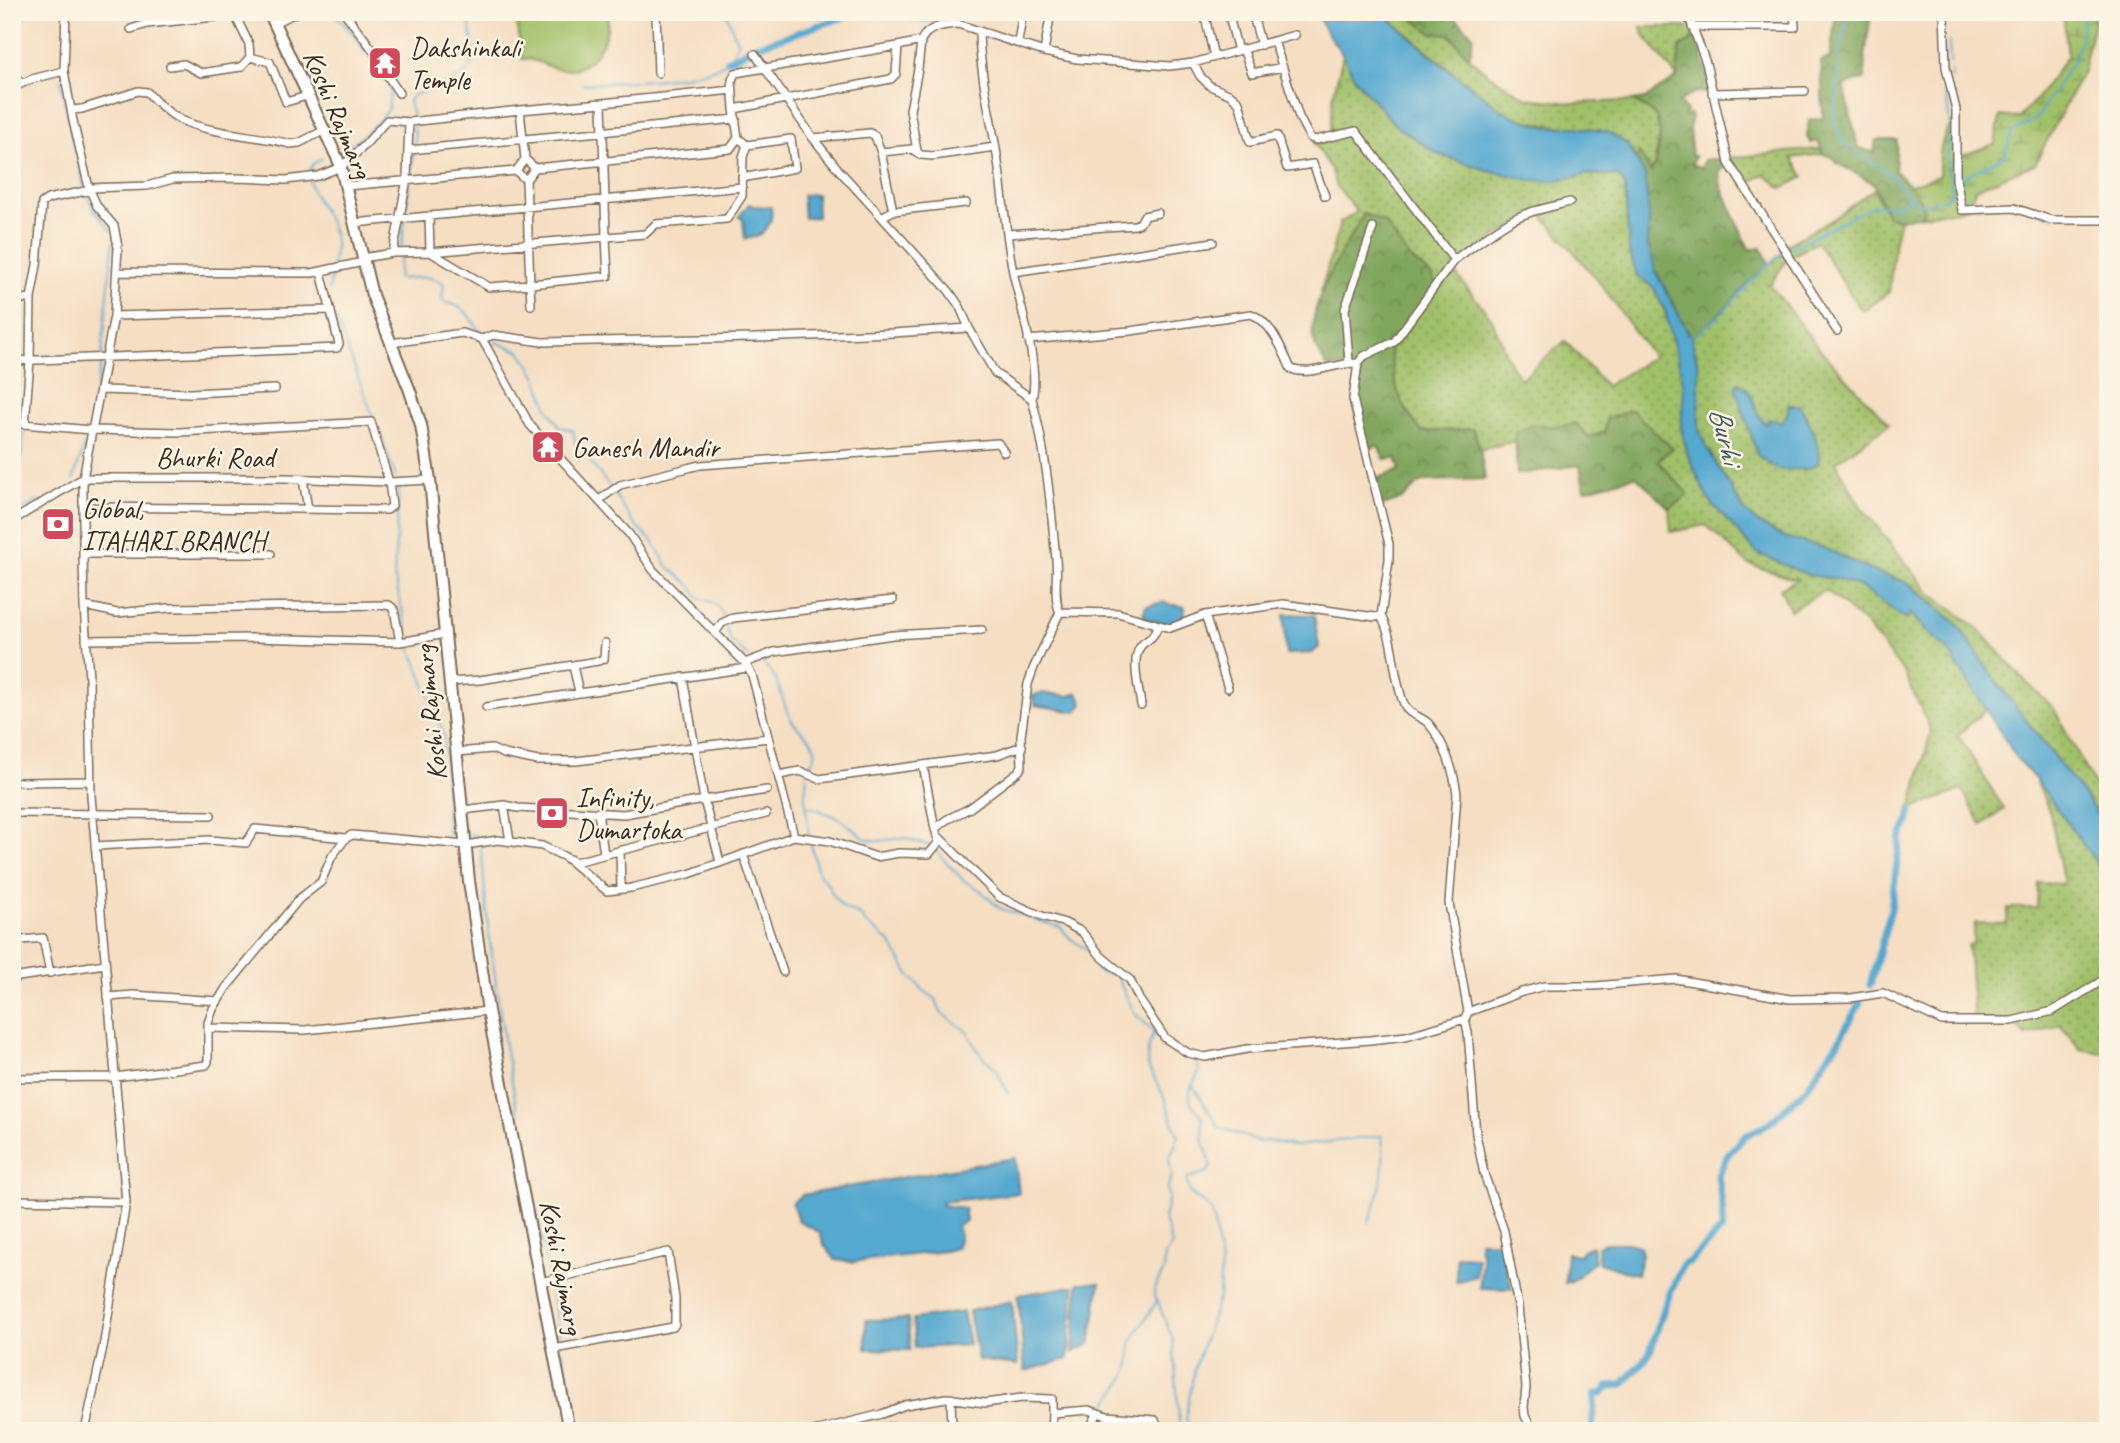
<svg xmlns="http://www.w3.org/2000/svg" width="2120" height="1443" font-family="Caveat,sans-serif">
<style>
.grass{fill:url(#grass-dots);stroke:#6e7544;stroke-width:2;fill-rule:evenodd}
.forest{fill:url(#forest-crowns);stroke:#5e683e;stroke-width:2}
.wetland{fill:url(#wetland-marsh);stroke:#6e7544;stroke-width:2}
.pitch{fill:#a0c069;stroke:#6e7544;stroke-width:2}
.water{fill:#55a8d0;stroke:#486977;stroke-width:2}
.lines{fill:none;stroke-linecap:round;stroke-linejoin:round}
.stream{stroke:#55a8d0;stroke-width:2}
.canal{stroke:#55a8d0;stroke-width:7}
.street-casing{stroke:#7c6957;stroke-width:10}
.primary-casing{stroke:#7c6957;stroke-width:14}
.street{stroke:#fff;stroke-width:7}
.primary{stroke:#fff;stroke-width:10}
.labels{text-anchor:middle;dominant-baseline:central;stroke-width:5;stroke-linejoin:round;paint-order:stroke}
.poi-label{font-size:28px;fill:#3b2a1e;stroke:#fcf5e5;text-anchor:start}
.street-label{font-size:28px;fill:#3b2a1e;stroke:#fcf5e5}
.water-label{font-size:30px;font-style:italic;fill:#455c65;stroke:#fcf5e5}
</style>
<defs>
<pattern id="grass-dots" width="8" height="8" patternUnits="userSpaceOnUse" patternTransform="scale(1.75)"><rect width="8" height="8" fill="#a0c069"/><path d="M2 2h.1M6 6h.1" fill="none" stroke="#849c56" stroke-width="1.8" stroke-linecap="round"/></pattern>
<pattern id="forest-crowns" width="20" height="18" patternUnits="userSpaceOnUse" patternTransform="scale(1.75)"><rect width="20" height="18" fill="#80a65d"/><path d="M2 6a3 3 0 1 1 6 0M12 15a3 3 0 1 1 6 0" fill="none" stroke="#6a874c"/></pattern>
<pattern id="wetland-marsh" width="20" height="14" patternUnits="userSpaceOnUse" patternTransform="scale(1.75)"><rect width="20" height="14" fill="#a0c069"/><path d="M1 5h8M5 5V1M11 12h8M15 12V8" fill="none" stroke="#849c56"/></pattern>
</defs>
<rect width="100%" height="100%" fill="#fcf5e5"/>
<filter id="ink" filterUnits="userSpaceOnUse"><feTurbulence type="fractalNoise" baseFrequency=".0143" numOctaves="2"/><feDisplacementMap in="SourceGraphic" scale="14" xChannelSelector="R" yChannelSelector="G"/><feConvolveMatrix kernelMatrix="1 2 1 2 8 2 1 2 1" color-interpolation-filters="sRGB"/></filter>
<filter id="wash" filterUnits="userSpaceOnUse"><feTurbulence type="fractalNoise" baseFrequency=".00686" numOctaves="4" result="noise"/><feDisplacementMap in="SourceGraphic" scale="28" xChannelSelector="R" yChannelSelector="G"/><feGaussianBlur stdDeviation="1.57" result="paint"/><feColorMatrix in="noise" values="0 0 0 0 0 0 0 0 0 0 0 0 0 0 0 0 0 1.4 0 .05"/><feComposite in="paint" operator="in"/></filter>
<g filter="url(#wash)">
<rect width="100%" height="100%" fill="#f5dec2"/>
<!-- grass -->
<path class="grass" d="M1382,12H1404L1432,33L1449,34L1469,58L1488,74L1527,98L1572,103L1633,101L1650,111L1656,118L1660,133L1654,166L1650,172L1639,153L1636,157C1611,121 1554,132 1517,118C1502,112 1490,101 1477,91C1444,66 1414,39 1382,12Z
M1641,27H1692L1696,35L1691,41L1680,47L1677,77L1645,37Z
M1343,55L1355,79L1395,125L1438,154L1484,169L1552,181L1590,174L1618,176L1625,185L1629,251L1637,276L1654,288L1665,311L1682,376L1684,396L1681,428L1689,458L1708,499L1808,575L1838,579L1861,587L1905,619L1911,614L1925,630L1947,649L1986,709L1958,735L2004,809L1982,825L1962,790L1911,809L1931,731L1905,674L1865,624L1826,590L1790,610L1780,588L1797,580L1748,564L1706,525L1671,532L1669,508L1688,495L1658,461L1672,448L1605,432L1588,438L1575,423L1559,427L1534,425L1515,432V441L1480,450L1473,429L1422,432C1398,404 1393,384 1390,348L1396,344L1433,277L1409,257L1385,223L1364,214L1320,294L1340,223L1357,212L1336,186L1332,171L1314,142H1327L1331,129L1333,97ZM1538,210L1600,283L1653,357L1606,386L1565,341L1521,379L1511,366L1492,319L1452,269L1473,252Z
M1819,149L1823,154L1792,158L1804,177L1782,188L1764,174L1744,186L1727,158Z
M1874,189L1887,216L1900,219L1895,240L1889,292L1864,311L1859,307L1817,242L1788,258L1770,285L1817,346L1889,424L1836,462L1859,504L1930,593L1978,628L2028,684L2053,707L2092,780L2108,802V832L2087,799L1996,681L1957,624L1924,595L1908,583L1872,571L1824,548L1785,538L1759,524L1745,511L1707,448L1699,430V368L1691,338C1724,313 1748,279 1781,255L1783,247L1833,219Z
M2036,780L2094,859L2108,882V1054L2080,1049L2060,1025L2026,1036L2012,1021H1974L1968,945L1973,944L1975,923L2007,924L2008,908H2037L2038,883L2064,884L2050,813Z"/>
<!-- forest -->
<path class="forest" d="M1404,12H1439L1447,19L1453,15L1474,36L1469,58L1450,34L1432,33Z
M1836,12H1871L1865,57V78L1844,86L1858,147L1874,153L1876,140H1897L1895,171C1908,183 1923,196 1924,215L1900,219L1887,216L1874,184L1837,163L1832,157L1823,154L1818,141L1811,143L1807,137L1809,120L1823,118L1821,61L1830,58Z
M1696,35L1712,93L1696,92L1679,102L1686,111L1684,116L1687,117L1689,114L1692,117L1689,129L1692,156H1695L1692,164L1702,168L1704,160L1727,158L1729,163L1719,173L1721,186L1748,247L1751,250L1761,247L1769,263L1708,325L1691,338L1656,271L1647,242L1649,219L1644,175L1636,157L1639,153L1651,172C1659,159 1663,131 1656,117C1651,109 1641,105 1633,101L1645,99L1677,77L1680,47L1691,41Z
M1364,214L1385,223L1409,257L1433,277L1437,289L1396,344L1390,348C1393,384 1398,403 1422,432L1473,429L1480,450L1485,479L1426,481L1418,484L1403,499L1382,506L1375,479L1400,470L1396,458L1384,459L1378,445L1367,450L1355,407L1362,367H1327C1323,358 1314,347 1313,338C1308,301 1346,245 1364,214Z
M1632,410L1672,448L1658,461L1689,495L1669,508L1636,476L1584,490L1580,465L1517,474L1515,432L1534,425L1559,427L1575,423L1589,437L1605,432L1606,419Z"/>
<!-- wetland -->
<path class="wetland" d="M2063,12H2096L2083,71L2035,164L1975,189L1969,206L1962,210L1924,215L1923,205L1910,185L1939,176C1939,155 1940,135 1956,119L1957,157L1995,144L2000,116L2019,118L2038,97L2068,55Z"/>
<!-- pitch -->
<path class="pitch" d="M515,12H608C610,40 592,74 559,69C544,67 538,58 522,59Z"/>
<!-- water -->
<path class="water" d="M1316,12H1382L1446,68L1501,109L1517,118L1547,127H1577L1608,132L1627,144L1645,175L1649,219L1647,242L1656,272L1691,338L1699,368V430L1707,448L1745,511L1759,524L1784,537L1824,548L1872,571L1908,583L1957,624L1996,681L2087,799L2108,832V882L2094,859L2036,780L2018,760L1947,649L1925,630L1911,614L1905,619L1861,587L1838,579L1808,575L1757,553L1708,499L1689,458L1681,428L1684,396L1682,376L1665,311L1654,288L1637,276L1629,251L1625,185L1618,176L1590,174L1552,181L1531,180L1484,169L1438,154L1395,125L1355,79L1343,55L1325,30Z
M816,194L817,217L804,218L802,195Z
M749,204L753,206L771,207C774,226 763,237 745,239L743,219L739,217Z
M1737,383C1758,390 1751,412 1766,424L1768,423V419L1781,422L1788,413V405H1799C1808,417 1823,449 1818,464L1807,469L1778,470L1758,456L1736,390Z
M1163,602C1170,606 1177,604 1185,607L1184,622L1175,626L1146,620L1143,614L1146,606Z
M1284,614L1314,615L1319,647L1312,653L1286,654Z
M1041,693L1069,696L1078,693L1083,704L1076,712L1035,705L1032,696Z
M1015,1158L1019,1193L941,1202V1205L964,1208L966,1221L957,1226L960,1236L956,1248L945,1251L851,1262L835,1259L824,1245L820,1233L798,1220L792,1203L802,1195Z
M1479,1241H1502L1504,1248L1502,1253L1512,1289L1480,1288C1479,1278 1482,1269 1482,1259C1482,1252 1478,1249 1479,1241Z
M1606,1243H1626L1640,1246L1642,1254L1637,1274L1623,1271L1599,1263L1597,1246Z
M1592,1246L1595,1262C1583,1268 1579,1280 1565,1283L1567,1253L1579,1255L1584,1249Z
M1456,1256L1477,1257L1476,1276L1456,1282Z
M1078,1283H1100L1090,1344L1073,1352Z
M1074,1286L1068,1359L1025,1371L1018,1295Z
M1012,1301L1018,1365L978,1360L969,1311Z
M963,1312L969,1345L915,1348L913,1319Z
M908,1319L910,1350L866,1349V1320Z"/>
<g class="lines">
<!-- stream -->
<path class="stream" d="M333,12L356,37L391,88L388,110L366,134L340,150
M896,12L913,21L945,22
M1139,12L1142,16
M1941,17L1944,80
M1949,41L1950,64
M1951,69L1952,78
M60,80L84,188
M583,84C618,82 692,81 721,65C729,61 734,51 738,44L726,12
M413,118L409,101L413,95C436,87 476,81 474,51C472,38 469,25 468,12
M414,123L415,145
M1959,163L1962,189
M308,174L313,164L322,158
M411,177L414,151
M1962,178L2005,156L2012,132L2037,118L2075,58L2082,35L2083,12
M309,180C314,203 333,219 335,243C336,250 333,259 332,266
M87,195L93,209L111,230
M1912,198L1923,205L1944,199L1952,192L1951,180L1947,169L1950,125L1945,87
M1963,198L1969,206L2024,203L2026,207L2054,217
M405,215L410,182
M401,249L405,220
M1789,249L1874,205L1893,206L1911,198L1888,173L1844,143L1834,121L1840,50L1850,12
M400,255L398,279C413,278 432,274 444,284L442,299L444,302C468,307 469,317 482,335
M329,290L332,272
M336,319L396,477
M1689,338C1725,318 1748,279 1781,254
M490,346L496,342L520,351L530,365L537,377L548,408L560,427L573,430L575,443L611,488
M102,354L113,242
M93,408L101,364
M73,480L85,444
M399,486L394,576L409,639
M614,493L634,524L654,543L668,567L689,584L700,599C714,601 720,605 724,619
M12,510C19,483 22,457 24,429
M12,515L38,501
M725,625L731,641L750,658
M410,645L444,735L447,833L453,832
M759,661C780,673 780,699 791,719C797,731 812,735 815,749C817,757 810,763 808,770
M807,775L805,797L809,835
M808,806L839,818L866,839L878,841L904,838L930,846
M469,833L480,837V840
M810,841L818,873L827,883L834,897L844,908L860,915L866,923L890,942L908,973L923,990L936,999L941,1013L968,1032L977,1049L998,1072L1008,1094
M481,846L489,935L505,1046L549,1277
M935,850L963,880L980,890L999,908L1025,916
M1029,918L1060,927L1072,940L1091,952L1098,972L1116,975L1135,1014L1154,1031C1139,1071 1151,1066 1165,1099C1170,1112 1172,1124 1179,1136L1169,1159L1172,1177L1167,1189L1169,1197L1164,1219L1172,1245L1165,1255L1164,1271L1154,1289V1298L1157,1300C1151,1313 1141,1324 1134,1337C1127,1349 1132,1354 1130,1363C1126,1380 1111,1398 1102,1411
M1154,1033L1164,1046L1182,1053
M1193,1086L1219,1127L1259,1142L1270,1141L1294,1146L1382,1136C1386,1167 1381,1195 1368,1223
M550,1284L561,1344
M1158,1301C1162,1315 1168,1326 1173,1340L1180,1431
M563,1351L577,1431
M1092,1430L1100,1417
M1189,1431L1186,1415L1195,1367L1219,1297L1221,1265L1212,1211C1201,1197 1188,1201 1187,1178L1208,1172L1211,1166L1204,1142L1202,1117L1190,1102V1090L1199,1072L1197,1059"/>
<!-- canal -->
<path class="canal" d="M728,60L757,46L859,12
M1870,985L1891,909L1900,839L1909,820L1911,809
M1592,1431L1595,1394H1602L1608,1387L1623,1384L1643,1363L1650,1352L1665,1305L1683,1264L1689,1262L1722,1229L1723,1212L1718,1175L1728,1154L1745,1136L1771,1122L1806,1089L1838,1042L1860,1003"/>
</g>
</g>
<g filter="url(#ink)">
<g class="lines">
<!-- street casing -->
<g class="street-casing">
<path id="street" d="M66,12L64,71L73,121L89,188L97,206L114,226L118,247L114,316L83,478V554L84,606L89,678L91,796L126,1202L104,1342L85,1431
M344,12L379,58L381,66L399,93
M656,12L658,73
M1204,12L1214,57
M1228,12L1238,51
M1252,12L1261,45
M1687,12L1706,63L1729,163L1837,331
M1944,12L1946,67L1956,110V179L1962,210L2014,208L2051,220H2108
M274,23L298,12
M1692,27H1795L1794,12
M131,29L147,24L235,15L249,44L250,57
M979,32C980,72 989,109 996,149C1003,190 1005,231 1013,272C1020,305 1040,367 1032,399
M1274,41L1299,117L1310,138L1316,140L1356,131L1454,260
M1018,42L1023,12
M898,46L921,41C926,27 944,25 958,24L1044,52L1077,59L1170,66L1193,63L1295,35
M898,46L896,74L891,79L734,109L732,80L735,73Z
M1243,49L1252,73L1283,67
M1044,52L1051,12
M755,54L813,138L838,169L949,291L960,307L969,328
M1193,63L1200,76L1210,86L1231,95L1239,102L1250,142L1277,136L1287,168L1313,164L1325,196
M170,66L184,64L201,73L241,67L250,57L270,62L286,102L307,96
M12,72L21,83
M12,88L32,79L64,71
M733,90L602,103L606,237L645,234L656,224L727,219L742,196L743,157L747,145L738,138L734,109
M1712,93L1805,91
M2108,101V174
M72,110L82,109L138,91L147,92C157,103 167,113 181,120C211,134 257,135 290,144L299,143L323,131
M813,138L870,133L875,136L881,152L912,149L921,155L933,156L995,147
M409,150L736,119
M917,151L910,110L918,69L921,41
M881,152L893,211
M525,159L520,110L602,103
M742,178L795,168L791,139L747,145
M526,180L516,171L525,159L535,168
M346,186L516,171
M89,188L147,186L173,179L236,178L286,180L318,176L341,167L364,146L387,120L409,122
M429,216L430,252L606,237L608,276L530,284L531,305
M883,216L893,211L966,203
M354,223L742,187
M1007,234L1135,225L1140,223L1144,216L1158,213
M393,253L407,179L409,122L520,110
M362,258L393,253L430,252L489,287L530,284L526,180L535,168L730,149L738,138
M117,272L312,273L363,262
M1013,272L1213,242
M12,300L31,298L37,265L42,203L48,199L90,190
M114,316L329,310
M482,339L493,335L542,342L755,338L893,333L969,328L995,373L1032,399C1046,449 1051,508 1056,559C1058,575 1053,599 1060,612L1118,613L1170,628L1205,615L1283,604L1375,617L1381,616L1389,560V544L1353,399L1358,363L1364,356L1394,342L1454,260C1472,247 1491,232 1510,221C1528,211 1550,207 1570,202
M1028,340L1130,331L1251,314C1271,321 1283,351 1291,369C1312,377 1336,362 1358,363
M391,343L462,333L482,339L530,425L629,534L653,570L745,663L752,675L794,836
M12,361L337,348L339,344L321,272
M1349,362L1345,309L1373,228
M101,390L190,393L275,389
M12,423L91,430L179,432L371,422L389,482L392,506L387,510L83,507
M25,424L30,360L31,298
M303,479L308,509
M599,500L620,485L700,465L998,443L1004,452
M12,521L83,478H285L389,482L430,480
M83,554H271
M84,606L117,613L169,608L389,605L394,609L400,642
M1205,615L1228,688
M1381,616C1396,644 1392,675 1404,704C1408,716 1421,715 1429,724C1444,742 1454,771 1457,794L1449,903L1468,1012
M715,633L722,623L733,618L893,600
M86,640L253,638L400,642L445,634
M745,663L774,652L893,635L982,630
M573,666L579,692
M450,682L480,680L598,661L604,659L605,643
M1141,705C1139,690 1131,660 1140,647C1146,638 1151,643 1158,626
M486,707L747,668
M457,752L492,749L504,754L538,761H576L768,738
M923,765L935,829
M779,775L800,771L819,779L997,755L1022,746
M20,782L91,781
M463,810L504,805
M598,812L604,854
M12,813L211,815
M939,837L999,897L1042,916L1065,923L1082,932L1101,956L1130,980L1139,999L1165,1038L1188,1053L1205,1057L1247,1049L1370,1040L1406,1036L1465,1019L1468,1012L1522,992L1544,986H1595L1676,979L1790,999L1851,998L1883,993L1942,1021H2012L2053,1011L2108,977
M510,841L504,805L518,808L624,814L704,800L683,677
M95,846L210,840L246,843L255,829L346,838
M620,850L621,889
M743,854L783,972
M569,859L575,862L766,814
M720,862L704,800L767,790
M12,941L43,938L50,973
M12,978L105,964
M108,997L133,995L218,1001
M1465,1019L1468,1033L1476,1134L1484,1174L1504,1231L1518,1306L1526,1387L1524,1407L1525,1416L1533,1431
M208,1028L305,1030L488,1011
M12,1078L115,1077L206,1065L208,1062V1023L213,1009L226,988L299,899L321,882L332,856L346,838L352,835L466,845L498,840L542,846L565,857L607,891L631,888L689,874L794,836L830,841L876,857L899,853L929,854L939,842L935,829L946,820L970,808L1019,771L1022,766L1021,736L1028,684L1034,667L1060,612
M12,1200L126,1202
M541,1282L668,1252L675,1298V1324L673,1327L554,1349
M952,1429L978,1431
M814,1431L882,1414L905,1405L946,1398L985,1403L1022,1398L1052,1399V1413L1089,1410L1107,1416L1155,1420L1159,1431
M885,1431L888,1427L952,1429L951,1398
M1051,1431L1052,1413
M1088,1431L1098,1413"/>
</g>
<!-- primary casing -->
<g class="primary-casing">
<path id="primary" d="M269,12L340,164L372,295L410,391L421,425L430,480L469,881L488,1011L569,1431"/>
</g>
<!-- street -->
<use href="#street" class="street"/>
<!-- primary -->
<use href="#primary" class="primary"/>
</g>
</g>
<!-- icons -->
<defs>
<g id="temple-square" transform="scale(1.75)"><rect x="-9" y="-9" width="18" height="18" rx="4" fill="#d1495b" stroke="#fcf5e5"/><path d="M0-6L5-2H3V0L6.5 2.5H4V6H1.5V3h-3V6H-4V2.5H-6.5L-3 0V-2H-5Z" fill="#fff"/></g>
<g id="bank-square" transform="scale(1.75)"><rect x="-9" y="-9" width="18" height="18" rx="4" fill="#d1495b" stroke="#fcf5e5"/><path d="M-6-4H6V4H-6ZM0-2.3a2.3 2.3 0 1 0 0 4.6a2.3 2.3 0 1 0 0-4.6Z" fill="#fff"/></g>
</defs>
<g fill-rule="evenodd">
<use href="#temple-square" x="385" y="63"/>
<use href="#temple-square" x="548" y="447"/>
<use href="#bank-square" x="58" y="524"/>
<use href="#bank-square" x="552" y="813"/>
</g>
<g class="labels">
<!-- poi labels -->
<g class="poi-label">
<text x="410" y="47">Dakshinkali<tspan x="410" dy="32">Temple</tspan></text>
<text x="572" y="447">Ganesh Mandir</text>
<text x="82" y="508">Global,<tspan x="82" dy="32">ITAHARI BRANCH</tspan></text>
<text x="576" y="797">Infinity,<tspan x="576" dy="32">Dumartoka</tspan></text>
</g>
<!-- street labels -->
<g class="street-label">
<text transform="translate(338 114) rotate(67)">Koshi Rajmarg</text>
<text x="215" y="457">Bhurki Road</text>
<text transform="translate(430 713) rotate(-96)">Koshi Rajmarg</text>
<text transform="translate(562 1267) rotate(79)">Koshi Rajmarg</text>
</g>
<!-- water labels -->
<g class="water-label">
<text transform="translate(1726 435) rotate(76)">Burhi</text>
</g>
</g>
<!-- margin -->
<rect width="2120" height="1443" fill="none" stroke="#fcf5e5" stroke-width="42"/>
</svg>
